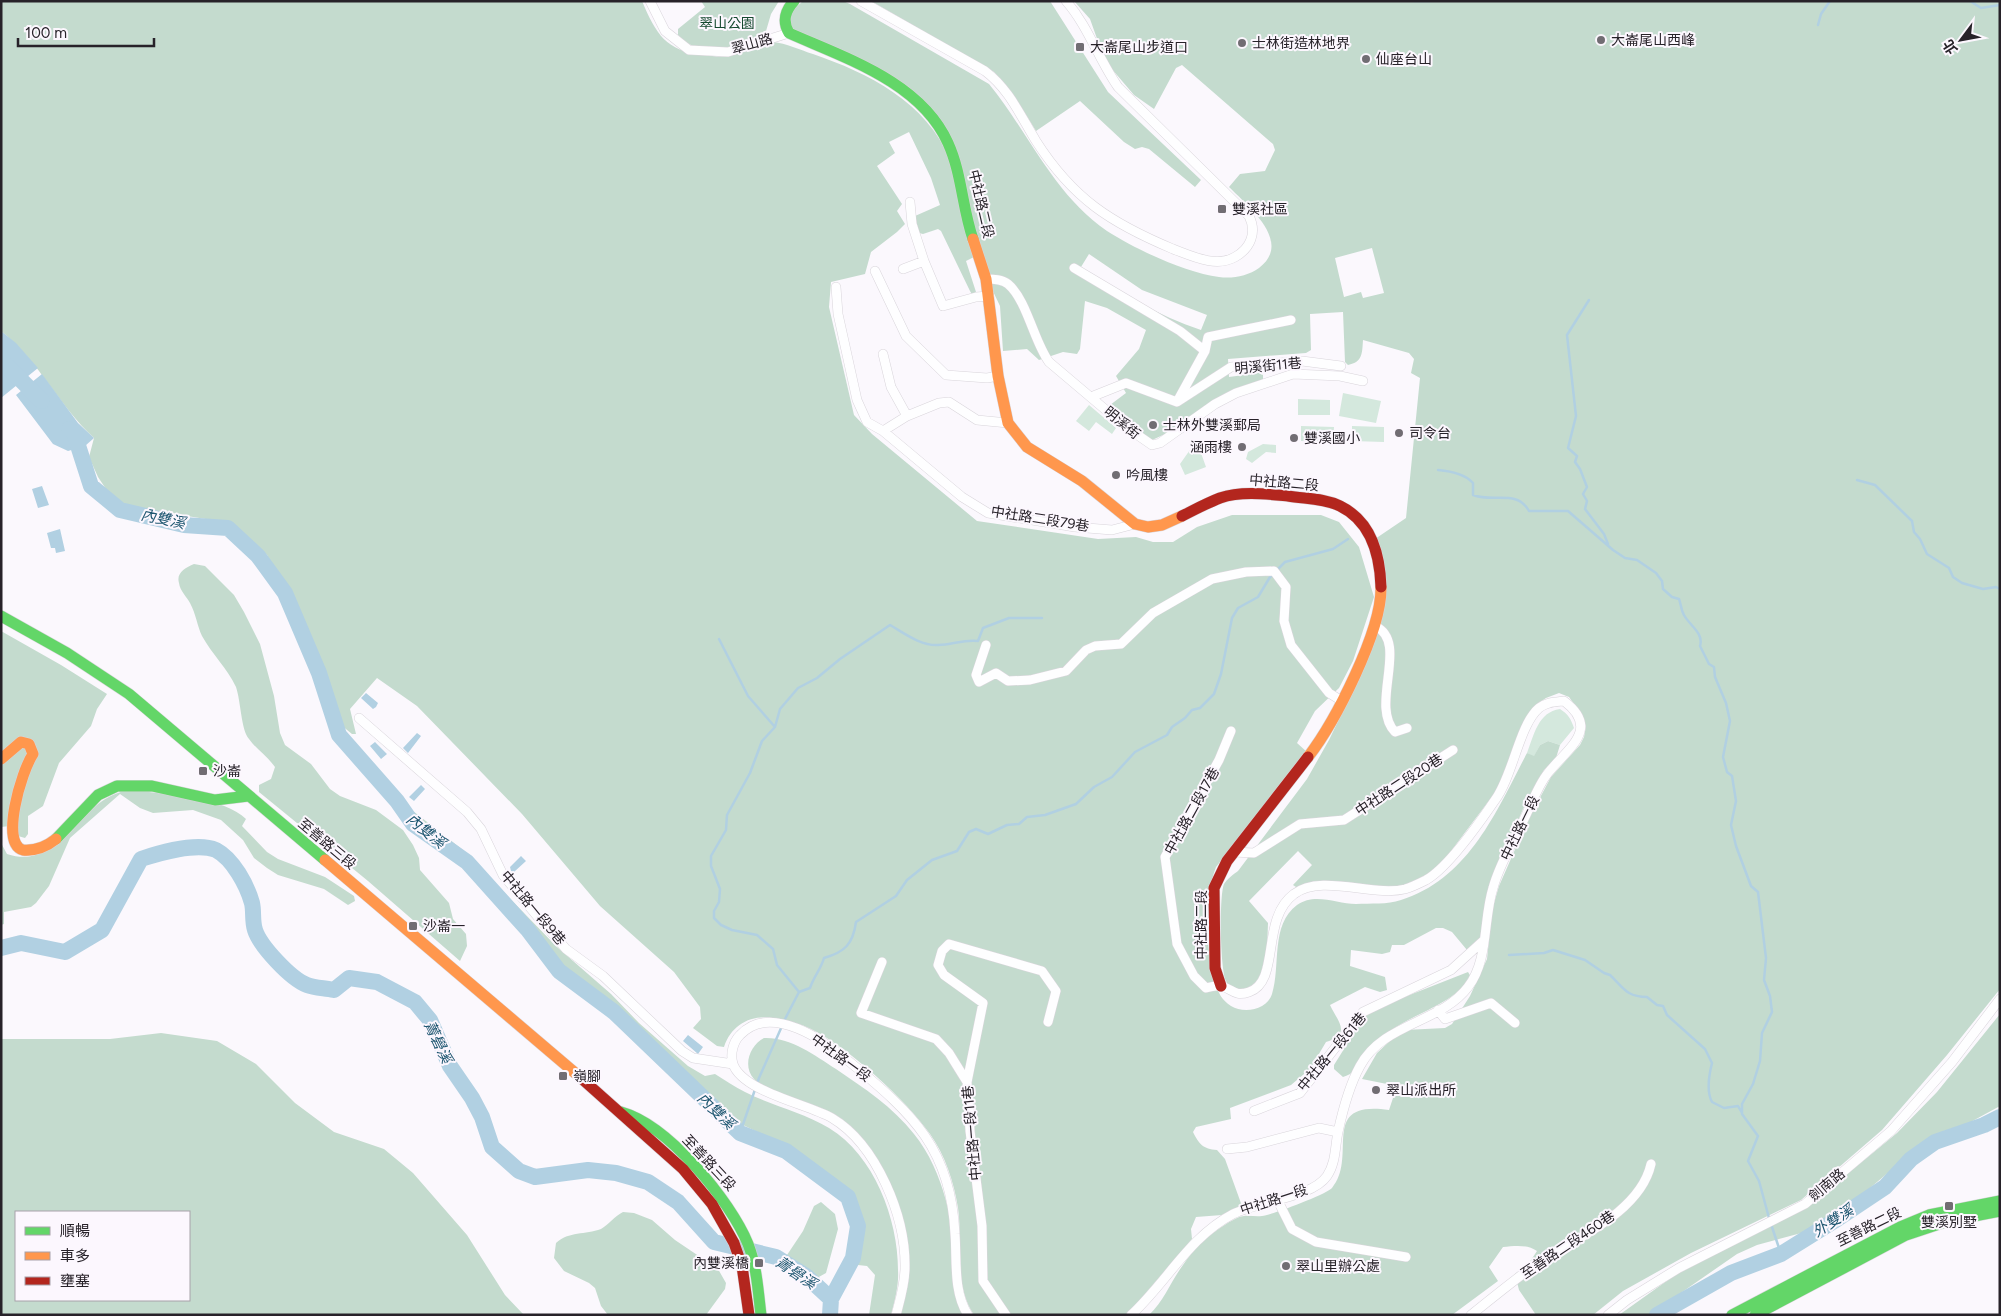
<svg xmlns="http://www.w3.org/2000/svg" width="2001" height="1316" font-family="Figtree,'Noto Sans TC',sans-serif">
<style>
.green{fill:#d4e8dd}
.forest{fill:#c4dbce;fill-rule:evenodd}
.water{fill:#b1d0e2}
.lines{fill:none;stroke-linecap:round;stroke-linejoin:round}
.stream{stroke:#b1d0e2;stroke-width:2.5}
.river{stroke:#b1d0e2;stroke-width:16}
.street-casing{stroke:#d9d5db;stroke-width:10}
.fast-casing{stroke:#d9d5db;stroke-width:12}
.slow-casing{stroke:#d9d5db;stroke-width:12}
.jam-casing{stroke:#d9d5db;stroke-width:12}
.street{stroke:#fefeff;stroke-width:9}
.fast{stroke:#63d668;stroke-width:11}
.slow{stroke:#ff974d;stroke-width:11}
.jam{stroke:#b3261e;stroke-width:11}
.poi-dot{fill:#716d73;stroke:#fcf7fe;stroke-width:2}
.labels{text-anchor:middle;dominant-baseline:central;stroke-width:4;stroke-linejoin:round;paint-order:stroke}
.park-label{font-size:14px;fill:#15492f;stroke:#fcf7fe}
.poi-label{font-size:14px;fill:#272229;stroke:#fcf7fe;text-anchor:start}
.street-label{font-size:14px;fill:#272229;stroke:#fcf7fe}
.water-label{font-size:15px;font-style:italic;fill:#1d5670;stroke:#fcf7fe}
</style>
<rect width="100%" height="100%" fill="#fbf8fd"/>
<!-- green -->
<path class="green" d="M1343,393L1381,401L1376,423L1339,416Z
M1298,399L1330,400V415H1298Z
M1089,405L1116,428L1112,434L1096,422L1089,431L1076,421Z
M1301,426L1334,427L1333,442L1301,441Z
M1352,426L1384,427V442L1352,441Z
M1263,444L1276,445V453L1266,452L1252,463L1246,459L1248,452Z
M1192,447L1201,453L1206,467L1185,475L1180,464Z
M1560,709C1568,714 1571,719 1574,728L1560,745L1548,741L1540,745L1534,757L1527,753C1534,735 1538,712 1560,709Z"/>
<!-- forest -->
<path class="forest" d="M1,1H642C656,34 666,51 703,55C713,56 723,58 733,55C745,51 761,40 773,42C786,43 800,50 813,54C868,73 927,102 950,160C962,190 967,224 976,256L966,261L976,292V295L973,296L970,291L941,231L938,229L923,234L919,233L915,216L940,205L931,178L909,132L889,142L895,153L877,166L902,204L897,211L905,224L897,232L871,252L865,274L831,282L829,307L854,415L872,434L977,521L1098,539L1136,537L1153,542H1173L1197,527L1232,515H1321L1339,522L1359,547L1374,597L1353,661L1339,688L1315,711L1297,743L1307,752L1216,867C1202,904 1206,945 1215,982C1218,993 1222,1000 1231,1006C1244,1014 1267,1010 1272,994C1281,966 1270,925 1297,905C1315,892 1337,904 1356,904C1371,903 1387,905 1401,900C1469,879 1497,810 1527,753L1534,756L1540,745L1548,741L1560,745L1556,758L1544,770L1523,809L1505,852L1482,940L1467,950L1452,932L1443,928H1436L1404,945H1392L1390,952L1382,954L1351,950L1350,966L1385,977L1387,990L1380,992L1365,987L1330,1005C1338,1022 1352,1034 1326,1042L1310,1069L1291,1085L1230,1108L1231,1119L1196,1127L1193,1132C1199,1144 1203,1149 1217,1150L1225,1159L1242,1206L1222,1215L1196,1217L1191,1229L1192,1239L1127,1315H974C953,1284 963,1243 958,1208C954,1182 945,1155 930,1134C906,1100 848,1047 811,1029C801,1024 789,1021 778,1019C754,1013 732,1023 724,1047L717,1046L693,1028L701,1019L700,1007L674,972L600,906L522,814L417,706L377,678L350,709L356,734H352L341,725L305,627L267,555L231,523L130,507L110,495L98,477L89,457L94,438C59,406 39,361 1,331Z
M701,1H779L771,14L764,38C738,46 699,60 678,35V29L705,7Z
M803,1H843L850,4L989,84C1029,133 1053,194 1107,231C1135,249 1186,273 1219,277C1232,279 1248,276 1259,268C1293,242 1249,207 1229,187L1240,174L1265,171L1275,150L1273,144L1182,65L1176,68L1154,109L1134,95L1105,61L1090,19L1074,1H2000V989L1947,1055L1882,1130L1801,1200L1691,1253L1623,1291L1593,1315H1536L1519,1290L1515,1274L1529,1263L1537,1251C1527,1244 1514,1246 1503,1247L1489,1267L1498,1281L1452,1315H1149C1164,1301 1171,1281 1183,1265C1196,1245 1215,1229 1237,1218C1246,1214 1253,1217 1262,1216C1272,1215 1327,1194 1332,1188C1359,1156 1317,1100 1389,1110L1397,1086L1362,1079L1377,1053L1392,1039L1405,1030L1445,1028L1452,1024L1470,996L1487,959L1492,910L1499,886L1528,820L1551,777L1580,745L1584,737L1586,726L1582,715L1569,697L1559,693L1546,698L1537,704L1497,790L1439,867L1424,878L1403,887H1296L1293,885L1312,865L1298,851L1249,901L1268,923L1267,952L1258,983L1242,991C1235,989 1229,988 1226,981C1220,970 1219,895 1224,884C1227,879 1234,874 1238,871L1307,779L1329,740L1344,709L1379,620L1375,539L1406,518L1420,378L1411,373L1414,359L1409,353L1363,340C1362,353 1363,362 1348,365L1345,362L1343,312L1310,314L1311,350L1306,353L1228,359L1229,377L1259,373L1263,375V379L1176,429L1150,441L1116,414L1110,405L1126,393L1116,376L1139,349L1146,330L1107,308L1085,301L1080,349L1077,354L1063,352L1039,360L1027,349L1003,351L1000,306L989,283L966,197L927,106L793,32L788,20L792,11ZM1372,248L1384,293L1363,298L1361,292L1344,297L1335,258ZM1089,254L1142,290L1207,315L1201,330C1158,316 1119,292 1081,267Z
M871,1H1050L1108,92L1201,180L1195,187L1149,149L1142,147L1135,149L1124,142L1080,101L1036,131L1013,94L994,72Z
M194,564L205,566L234,595L244,612L260,644L274,696L280,733L285,745L311,764L330,789L340,796L376,810L403,830L413,845L419,858L420,870L449,903L453,919L466,934L467,946L460,961L368,881L259,792V785L271,779L275,767C267,756 256,749 249,739C241,730 241,702 236,687C227,668 212,654 202,636C197,625 196,614 190,603C187,597 180,591 179,583C176,573 185,568 194,564Z
M1,631L61,665L107,694L97,709L91,726L59,763L43,806L28,816V834L25,838L18,836L10,826L1,827Z
M141,791C171,795 225,798 246,819L242,826L267,852L278,859L325,877L354,896L355,901L348,905L324,889L278,875L267,868L254,858L243,840L221,820L193,810L153,813L140,808L120,794L70,838L49,886L36,903L31,907L4,912V924L1,925V843L7,854C58,871 76,807 118,793C125,790 134,791 141,791Z
M413,811L463,850L557,947L611,994L639,1023L688,1066L705,1076L715,1074C725,1080 735,1087 745,1092C772,1106 802,1112 829,1128C874,1155 898,1219 898,1270C899,1285 895,1300 891,1315H869L875,1275L867,1266L858,1265L856,1254L860,1240L858,1212L854,1199L842,1187L783,1144L726,1117L559,962L470,863L424,829L416,822Z
M1468,972L1471,977C1450,1007 1414,1012 1386,1034C1372,1045 1362,1072 1343,1077L1334,1069V1065L1344,1049L1340,1045L1361,1019L1379,1007Z
M2000,1014V1106L1967,1124L1942,1134L1915,1150L1851,1204L1805,1232L1757,1245L1737,1254L1649,1315H1619L1675,1275L1806,1208L1897,1133L1937,1092Z
M161,1033L217,1041L256,1064L295,1103L334,1132L384,1149L413,1173L467,1235L505,1295L524,1315H1V1039H110ZM189,1212V1300H16V1212Z
M764,1038C791,1037 814,1055 836,1069C864,1088 893,1107 914,1134C954,1184 955,1254 964,1315H901C903,1301 910,1284 909,1270C908,1257 902,1242 899,1229C888,1184 877,1140 834,1114C813,1102 768,1094 754,1079C742,1066 750,1045 764,1038Z
M821,1202L835,1214L838,1229L826,1273L817,1278L785,1258L803,1231L814,1206Z
M623,1212L634,1213L652,1220L675,1240L718,1269L726,1283L725,1289L706,1315H608L601,1306L595,1288L589,1283L564,1271L554,1258L556,1243C569,1231 585,1235 601,1229C608,1225 615,1216 623,1212Z"/>
<!-- water -->
<path class="water" d="M1,331L16,343L38,368L1,398Z
M42,374L78,423L94,438L85,446L68,451L53,444L16,395Z
M42,486L49,505L38,508L32,489Z
M60,529L65,551L56,553L55,548H51L47,533Z
M366,693L378,703L376,707L373,709L361,698Z
M417,733L421,736L408,753L403,748Z
M375,742L387,754L381,759L370,746Z
M421,785L425,789L414,801L409,797Z
M521,856L526,861L514,872L511,871L510,867Z
M688,1035L703,1047L698,1054L683,1041Z"/>
<g class="lines">
<!-- stream -->
<path class="stream" d="M1414,1H1430
M1970,1L1981,8L2000,5
M1818,25L1821,14L1830,1
M1589,300L1567,335L1576,416L1568,448L1577,456L1575,462L1580,469L1587,487L1583,494L1587,501L1585,509L1604,534L1608,544
M1438,470C1450,471 1465,474 1473,483V495C1494,503 1517,489 1529,511H1568L1613,550L1625,558L1637,560L1656,573L1662,581L1663,589L1672,597L1679,599C1681,604 1681,610 1684,615C1690,626 1704,633 1700,646L1709,664L1714,667L1715,677L1726,703L1730,721L1723,757L1727,772L1732,776L1736,801L1731,825L1736,846L1751,886L1758,892L1766,958L1764,980L1770,996L1772,1012L1762,1033L1760,1061L1753,1084L1742,1104V1114L1758,1136L1748,1161L1759,1181L1769,1218
M1857,480L1875,485L1912,521L1914,532L1920,539L1927,554L1949,568L1953,577L1962,583L1983,589L1996,587L2000,589
M719,639L748,696L775,727
M1509,955L1544,953L1553,950L1585,960L1604,973L1610,975C1623,987 1626,997 1647,997L1657,1005L1663,1006L1667,1015L1705,1049L1712,1063C1709,1075 1706,1091 1712,1102L1724,1108L1738,1106L1742,1113
M799,992L777,965L773,949L757,935L732,930L721,925L714,918V911L719,902L720,889L711,866V856L726,830L727,815L750,773L762,741L775,727L780,709L798,688L817,678L840,659L890,625C904,633 921,646 938,645C952,645 964,639 978,641L983,628L1009,618H1042
M784,1021L799,992L810,988C814,976 821,969 824,958C845,952 853,944 856,922L896,896L907,880L932,860L957,851L969,832L976,829L988,834L1007,825L1019,824L1027,817L1045,815L1076,804L1094,787L1112,777L1135,752L1167,735L1172,727L1185,718L1192,710L1200,708L1214,694L1221,674L1232,618L1238,608L1258,597L1270,577L1285,562L1333,549L1348,539
M740,1133L759,1078L782,1026
M1771,1224L1781,1254"/>
<!-- river -->
<path class="river" d="M1,364L7,366L42,401
M69,429L74,433L91,486L120,510L184,525L228,528L258,556L285,593L319,673L339,735L397,801L413,824L467,862L528,930L559,971L614,1012L740,1133L786,1151L848,1197L858,1226L853,1258L831,1299L830,1315
M1,948L21,943L65,952L102,930L141,859C159,853 197,842 216,850C233,859 247,885 252,903C254,911 252,921 255,930C260,946 291,979 307,985C315,988 325,988 334,990L349,978L377,982L415,1002L430,1020L450,1066L472,1098L482,1117L492,1147L519,1171L535,1177L588,1170L616,1173L648,1182L678,1202L714,1242L776,1257L806,1276L831,1299
M1657,1315L1731,1273L1781,1254L1834,1221L1885,1187L1911,1159L1935,1142L1984,1125L2000,1117"/>
<!-- street casing -->
<g class="street-casing">
<path id="street" d="M650,1L665,31L689,50L728,52L789,33
M861,1L985,71C1009,89 1020,115 1036,141C1073,199 1111,223 1173,249C1192,256 1216,268 1235,257C1251,248 1257,232 1249,216L1118,87C1099,60 1088,26 1066,1
M910,202L912,224L924,261
M1074,268L1180,331L1205,351
M903,269L924,261L943,306L976,297L989,296
M875,271L906,336L946,375L987,378L998,376
M986,279C993,279 1002,279 1008,284C1027,300 1034,342 1049,362L1126,427L1152,445L1160,443L1215,404L1236,393L1293,374L1340,376L1363,381
M836,287L838,314L857,400L867,422L883,431L962,497L988,513L1075,527L1112,530L1135,524
M883,354L891,387L907,416
M1091,397L1126,383L1177,402L1231,367L1302,361L1341,366
M1178,400L1205,351L1208,337L1291,320
M883,431L907,416L939,403L949,402L977,420L1008,423
M1375,626C1410,642 1369,705 1395,732L1407,728
M986,645L976,675L979,682L996,673L1008,681L1030,680L1066,671L1086,650L1095,646L1121,644L1153,613L1212,579L1246,572L1274,571L1286,587L1284,621L1291,645L1329,693L1342,701
M359,718L467,812L481,829L503,875L538,917L566,949L603,976L682,1051L693,1058L733,1064
M1233,852L1254,853L1300,824L1344,820L1453,750
M882,962L861,1013L936,1039L949,1053L967,1082
M1438,1010L1445,1019L1491,1003L1515,1023
M1254,1111L1300,1093L1363,1012L1451,970L1483,941
M1227,1149L1247,1147L1319,1128L1338,1132
M1277,1199L1292,1229L1316,1242L1406,1257
M896,1315C900,1300 905,1284 905,1268C906,1217 877,1145 832,1118C808,1104 743,1092 733,1064C730,1054 733,1042 740,1035C771,1002 825,1041 851,1063C913,1114 951,1149 955,1234C957,1260 953,1292 968,1315
M1006,1315L983,1281L982,1226L970,1131L967,1082L983,1003L944,975L938,965L942,951L949,944L1042,971L1056,991L1048,1022
M1131,1315C1167,1282 1189,1237 1233,1214C1258,1201 1312,1198 1327,1176C1336,1163 1335,1146 1338,1132C1343,1109 1349,1086 1360,1066C1383,1023 1441,1023 1468,987C1489,960 1483,919 1493,888C1500,862 1516,837 1527,813C1533,800 1539,784 1548,773C1568,748 1601,729 1564,701C1555,702 1546,702 1539,708C1519,725 1513,776 1495,800C1480,822 1449,867 1426,880C1420,883 1412,887 1405,889C1373,897 1321,873 1294,894C1260,919 1281,981 1249,992C1234,997 1233,989 1221,986C1217,985 1210,987 1206,988L1194,976L1177,944L1165,857L1219,760L1231,731
M1471,1315C1492,1298 1513,1281 1535,1265C1574,1239 1640,1213 1651,1164
M1608,1315L1627,1300L1679,1268L1805,1204L1891,1131L1952,1062L2000,999"/>
</g>
<!-- fast casing -->
<g class="fast-casing">
<path id="fast" d="M794,1C785,11 782,21 789,33C845,58 921,82 948,143C962,174 962,207 973,239
M1,616L67,653L129,694L325,860
M56,839L98,795L117,786H152L215,800L248,796
M621,1112C668,1125 730,1200 748,1244C757,1267 758,1291 761,1315
M1732,1315L1900,1227L1929,1215L2000,1201
M1755,1315L1906,1235L1948,1221L2000,1211"/>
</g>
<!-- slow casing -->
<g class="slow-casing">
<path id="slow" d="M973,239L986,279L998,376L1008,423L1027,447L1082,481L1135,524L1148,527L1162,525L1182,516
M1308,757C1335,722 1382,631 1381,587
M1,759L21,742L29,744L33,754C21,772 0,844 23,850C35,851 46,847 56,839
M325,860L581,1078"/>
</g>
<!-- jam casing -->
<g class="jam-casing">
<path id="jam" d="M1182,516C1194,510 1207,503 1220,498C1241,491 1266,494 1288,496C1305,499 1324,498 1340,506C1371,521 1380,555 1381,587
M1221,986L1215,968L1214,888L1227,861L1308,757
M581,1078L683,1169L712,1204L734,1243L742,1266L749,1315"/>
</g>
<!-- street -->
<use href="#street" class="street"/>
<!-- fast -->
<use href="#fast" class="fast"/>
<!-- slow -->
<use href="#slow" class="slow"/>
<!-- jam -->
<use href="#jam" class="jam"/>
</g>
<!-- markers -->
<g class="poi-dot">
<circle cx="1601" cy="40" r="5"/>
<circle cx="1242" cy="43" r="5"/>
<rect x="1075" y="42" width="10" height="10" rx="2.5"/>
<circle cx="1366" cy="59" r="5"/>
<rect x="1217" y="204" width="10" height="10" rx="2.5"/>
<circle cx="1153" cy="425" r="5"/>
<circle cx="1399" cy="433" r="5"/>
<circle cx="1294" cy="438" r="5"/>
<circle cx="1242" cy="447" r="5"/>
<circle cx="1116" cy="475" r="5"/>
<rect x="198" y="766" width="10" height="10" rx="2.5"/>
<rect x="408" y="921" width="10" height="10" rx="2.5"/>
<rect x="558" y="1071" width="10" height="10" rx="2.5"/>
<circle cx="1376" cy="1090" r="5"/>
<rect x="1944" y="1201" width="10" height="10" rx="2.5"/>
<rect x="754" y="1258" width="10" height="10" rx="2.5"/>
<circle cx="1286" cy="1266" r="5"/>
</g>
<g class="labels">
<!-- park labels -->
<g class="park-label">
<text x="727" y="23">翠山公園</text>
</g>
<!-- poi labels -->
<g class="poi-label">
<text x="1611" y="40">大崙尾山西峰</text>
<text x="1252" y="43">士林街造林地界</text>
<text x="1090" y="47">大崙尾山步道口</text>
<text x="1376" y="59">仙座台山</text>
<text x="1232" y="209">雙溪社區</text>
<text x="1163" y="425">士林外雙溪郵局</text>
<text x="1409" y="433">司令台</text>
<text x="1304" y="438">雙溪國小</text>
<text x="1232" y="447" text-anchor="end">涵雨樓</text>
<text x="1126" y="475">吟風樓</text>
<text x="213" y="771">沙崙</text>
<text x="423" y="926">沙崙一</text>
<text x="573" y="1076">嶺腳</text>
<text x="1386" y="1090">翠山派出所</text>
<text x="1949" y="1222" text-anchor="middle">雙溪別墅</text>
<text x="749" y="1263" text-anchor="end">內雙溪橋</text>
<text x="1296" y="1266">翠山里辦公處</text>
</g>
<!-- street labels -->
<g class="street-label">
<text transform="translate(752 44) rotate(-16)">翠山路</text>
<text transform="translate(981 204) rotate(77)">中社路二段</text>
<text transform="translate(1268 366) rotate(-5)">明溪街11巷</text>
<text transform="translate(1122 423) rotate(39)">明溪街</text>
<text transform="translate(1284 483) rotate(5)">中社路二段</text>
<text transform="translate(1040 519) rotate(9)">中社路二段79巷</text>
<text transform="translate(1399 785) rotate(-33)">中社路二段20巷</text>
<text transform="translate(1192 811) rotate(-61)">中社路二段17巷</text>
<text transform="translate(1520 828) rotate(-64)">中社路一段</text>
<text transform="translate(327 844) rotate(40)">至善路三段</text>
<text transform="translate(533 908) rotate(50)">中社路一段9巷</text>
<text transform="translate(1201 925) rotate(-90)">中社路二段</text>
<text transform="translate(1332 1052) rotate(-50)">中社路一段61巷</text>
<text transform="translate(841 1058) rotate(36)">中社路一段</text>
<text transform="translate(972 1133) rotate(-95)">中社路一段11巷</text>
<text transform="translate(709 1163) rotate(47)">至善路三段</text>
<text transform="translate(1827 1185) rotate(-40)">劍南路</text>
<text transform="translate(1274 1200) rotate(-18)">中社路一段</text>
<text transform="translate(1869 1227) rotate(-26)">至善路二段</text>
<text transform="translate(1568 1245) rotate(-34)">至善路二段460巷</text>
</g>
<!-- water labels -->
<g class="water-label">
<text transform="translate(163 519) rotate(12)">內雙溪</text>
<text transform="translate(426 831) rotate(39)">內雙溪</text>
<text transform="translate(438 1042) rotate(64)">菁礐溪</text>
<text transform="translate(716 1111) rotate(44)">內雙溪</text>
<text transform="translate(1833 1221) rotate(-33)">外雙溪</text>
<text transform="translate(796 1273) rotate(34)">菁礐溪</text>
</g>
</g>
<!-- border -->
<rect width="2001" height="1316" fill="none" stroke="#272229" stroke-width="5"/>
<!-- legend -->
<rect x="15" y="1211" width="175" height="90" fill="#fcf7fe" stroke="#a7a2a9"/>
<rect x="25" y="1227" width="25" height="8" fill="#63d668" stroke="#a7a2a9"/>
<text x="60" y="1236" font-size="15" fill="#272229">順暢</text>
<rect x="25" y="1252" width="25" height="8" fill="#ff974d" stroke="#a7a2a9"/>
<text x="60" y="1261" font-size="15" fill="#272229">車多</text>
<rect x="25" y="1277" width="25" height="8" fill="#b3261e" stroke="#a7a2a9"/>
<text x="60" y="1286" font-size="15" fill="#272229">壅塞</text>
<!-- north arrow -->
<g transform="translate(1961 40) rotate(238)" stroke="#fcf7fe" stroke-width="4" paint-order="stroke">
<path d="M0-4L9 19L0 12L-9 19Z" fill="#272229"/>
<text y="-8" font-size="14" font-weight="bold" text-anchor="middle" fill="#272229">北</text>
</g>
<!-- scale -->
<path d="M18 38v8h136v-8" fill="none" stroke="#272229" stroke-width="2.5"/>
<text x="25" y="38" font-size="15" fill="#272229" stroke="#fcf7fe" stroke-width="4" paint-order="stroke">100 m</text>
</svg>
